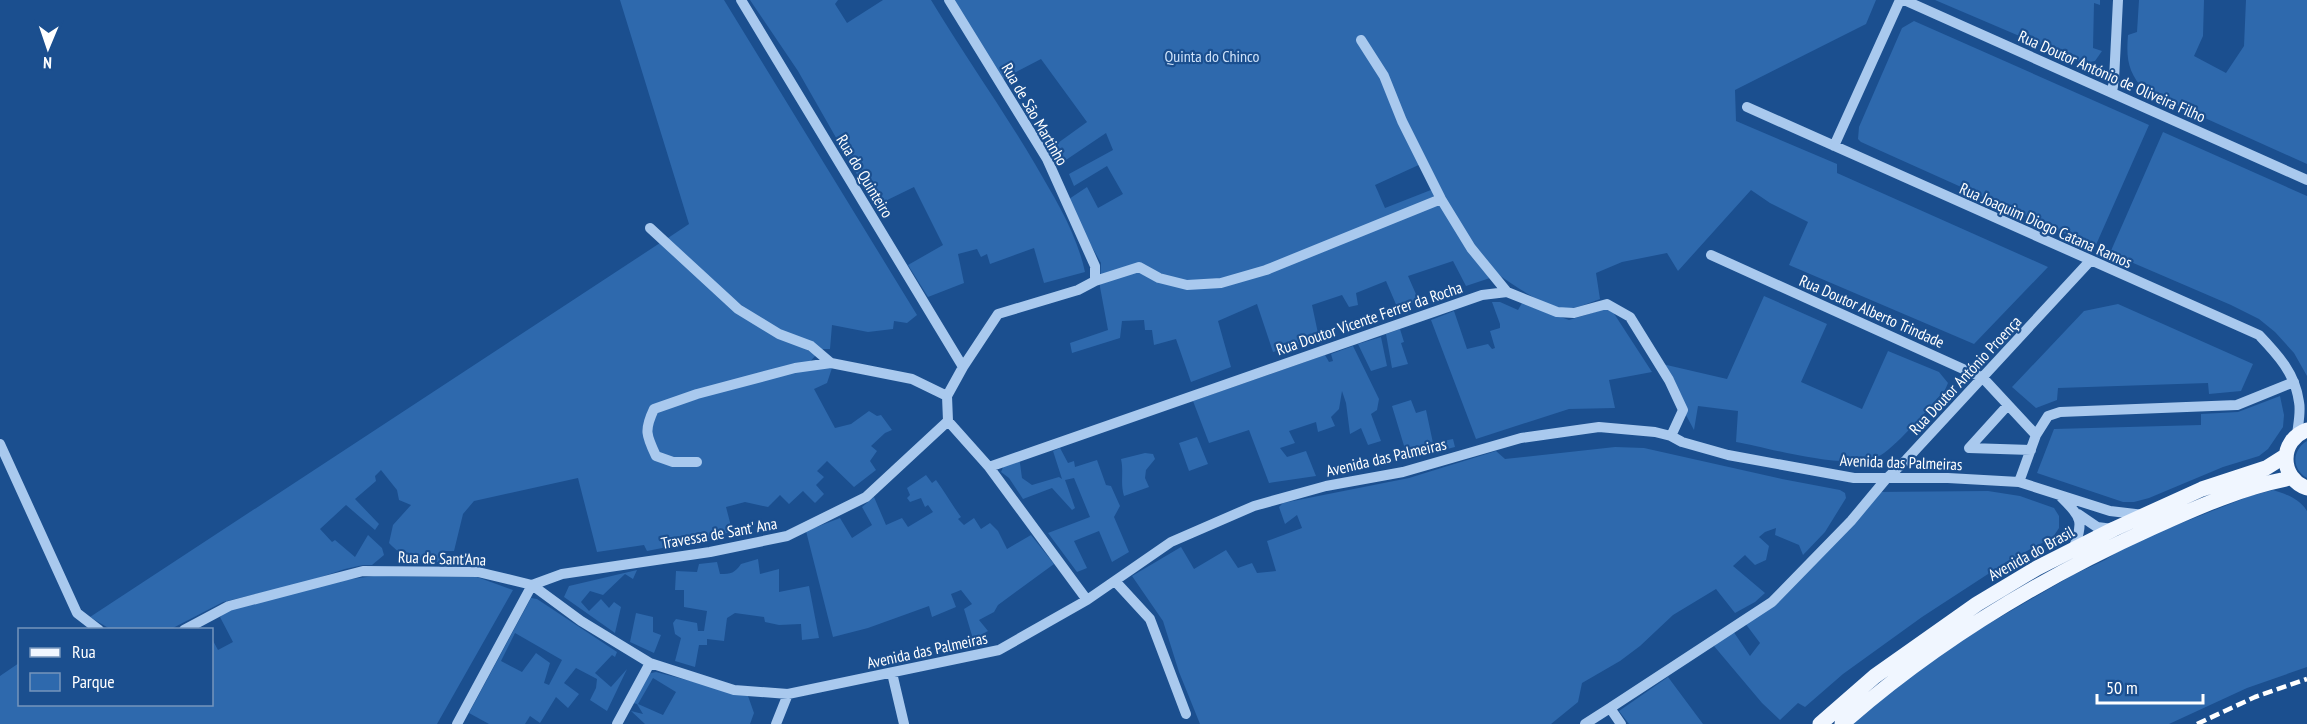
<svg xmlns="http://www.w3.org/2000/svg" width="2307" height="724" font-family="'PT Sans Narrow',sans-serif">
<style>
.green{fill:#2e69ad;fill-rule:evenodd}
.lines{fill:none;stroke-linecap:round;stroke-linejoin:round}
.minor{stroke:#a9c9ee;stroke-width:10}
.major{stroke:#f0f6ff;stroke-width:15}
.rail{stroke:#fff;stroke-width:4.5;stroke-dasharray:10 4.5;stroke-linecap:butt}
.labels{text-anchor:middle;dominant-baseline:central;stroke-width:4.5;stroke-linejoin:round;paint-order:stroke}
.park-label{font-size:16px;fill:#cfe3fa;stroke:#1b4f8f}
.street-label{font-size:16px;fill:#fff;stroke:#1b4f8f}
</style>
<rect width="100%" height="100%" fill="#1b4f8f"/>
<!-- green -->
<path class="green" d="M620,0H724L917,315L907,323L894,321L893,329L868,332L832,325L830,349H816L745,310L665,240L689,224Z
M750,0H838L835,4L847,23L883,0H931C964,55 1002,108 1035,164C1055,199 1076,231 1085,272L1044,283L1034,248L990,264L987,254L981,257L977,249L958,254L964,283L928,297L908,265L943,245L914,187L875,206L798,71Z
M947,0H1876L1866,24L1735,90L1736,121L1837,164V173L2048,267L1974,344L1789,265L1808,222L1770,203L1751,190L1678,271L1667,253L1622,262L1596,273L1600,299C1588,303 1575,310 1563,308C1540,304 1518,288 1499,275L1466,286L1453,261L1408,276L1419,301L1398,309L1386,281L1356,293L1358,305L1349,307L1342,295L1312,305L1319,338L1273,352L1257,304L1218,321L1231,367L1191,382L1176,339L1154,345L1152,330H1145L1144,320L1122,321L1120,338L1072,353L1070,343L1108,330L1100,287L1101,263L1066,201L1087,187L1098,208L1123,194L1107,166L1074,186L1069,174L1113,150L1106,133L1057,166L1056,155L1051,148L1087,122L1041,59L999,81ZM1423,163L1436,188L1385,208L1375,185Z
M1935,0H2100V5L2094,3L2093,48L2102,51L2095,61L2083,63Z
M2139,0H2204L2203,36L2194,56L2226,73L2244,46L2246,0H2307V164L2145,91C2128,73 2126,59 2128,35L2137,32Z
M1914,21L2149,125L2095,247L1861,142L1858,139L1859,127L1902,28Z
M2163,132L2307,196V376L2294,353L2275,332L2259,319L2231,305L2110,253Z
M660,243L781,335L816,355L807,365L832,368L827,383L814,389L835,428L851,424L869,411L877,416L881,415L892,430L885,433L871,446L877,451L870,461L876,470L854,487L827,461L817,471L824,477L816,485L824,494L815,503L803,491L789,504L780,495L768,507L745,502L726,507L732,530L730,532L708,539L647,551L644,545L597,552L578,478L474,501L463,514L454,551H443L439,562C416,560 405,560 389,543L393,525L411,505L399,500L397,490L381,470L375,476L376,481L355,499L379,524L375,530L346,505L320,529L332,542L335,540L355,557L368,535L382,548L384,555L372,565H363L345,569L306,582L223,602L171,629H110L90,617Z
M1764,296L1827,324L1801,382L1862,409L1888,351L1939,372L1948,383L1945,390C1929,407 1899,444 1881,455C1852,473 1770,448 1736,442L1738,411L1698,406L1694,430L1658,363L1727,379Z
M1492,302H1500L1518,310L1522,303L1569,320L1605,309L1613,312L1652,372L1609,380L1615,408L1569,409L1476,439L1431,320L1454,311L1467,349L1488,344L1492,349L1495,348L1490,331L1500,328V324Z
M2118,304L2253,364L2241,391L2209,394L2208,383L2058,388L2057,400L2036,408L2012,387L2084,311Z
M1400,329L1404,342L1401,343L1408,364L1392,368L1386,334Z
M1381,337L1387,366L1371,371L1358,344Z
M1353,346L1379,399L1377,410L1371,414L1381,441L1368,445L1361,428L1350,434L1346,403L1342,391L1339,409L1331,417L1335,426L1318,432L1316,422L1289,431L1295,443L1280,448L1287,457L1306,451L1316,476L1269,483L1249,430L1209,443L1193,401L1325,355L1329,362L1333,361L1331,354Z
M2280,396L2284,415L2283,427L2268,449L2259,456L2223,467L2149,498L2134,502H2123L2037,473L2054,429L2201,425V414L2238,412Z
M1411,400L1416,413L1426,410L1433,443L1453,439L1455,447L1408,459L1392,406Z
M1197,437L1208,464L1189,471L1179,443Z
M2307,441V478C2291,469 2292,450 2307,441Z
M1615,447L1644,448L1782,479L1840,490L1845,493L1846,498L1825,532L1803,555L1799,545L1775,535L1776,528L1765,532L1759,537L1769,546L1766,560L1755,565L1745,555L1733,566L1765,593L1755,602L1735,613L1716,589L1673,615L1640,646L1620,661L1582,683L1578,702L1551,724H1200L1179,672L1163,621L1132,576L1181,547L1194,569L1226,550L1238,568L1252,563L1257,573L1276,571L1267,541L1302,528L1297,515L1285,524L1279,507L1283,503L1409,478L1496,451L1505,459Z
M1060,448L1068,463L1074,461L1075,467L1097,460L1106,485L1111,486L1120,506L1114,517L1129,552L1112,562L1099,531L1074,541L1087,568L1077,572L1048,533L1090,517L1074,478L1065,480L1075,508L1072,510L1052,488L1023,499L1009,478L1001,472L1006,461L1019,456L1022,478L1032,485L1059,477L1062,479L1053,451Z
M1145,453L1153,454L1155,459L1146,470L1145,478L1149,487L1124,496C1120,483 1124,472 1121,459Z
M926,475L932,483L936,480C945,492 952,505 961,517L958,519L964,525L974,518L981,529L990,523L998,531L1007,549L1031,535L1054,564L998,605L994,612L979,620L988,631L973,639L964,609L972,604L961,590L951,594L956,607L932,617L929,606L868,628L833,637L806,531L840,518L852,538L872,525L862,507L874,497L886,525L902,518L908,527L933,512L928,505L925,507L921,498L910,502L907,498L910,495L907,488Z
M2273,490C2286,494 2300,499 2307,511V667L2247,688L2169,724H1850L1917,671L1983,627L2073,575L2105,560L2131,543L2250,496Z
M1988,491L2020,496L2054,508L2059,516V528L2053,537L2008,561L1922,617L1843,674L1805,707L1798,703L1780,720L1762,703L1714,646L1733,631L1750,656L1760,643L1745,623L1875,492Z
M758,559L760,574L779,569V592L809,586L819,638L802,640L801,624L779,625L765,622L764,617L735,613L727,618L724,641L707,639V645H699L695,667L675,661L681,638L675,634L673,623L676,619L697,623L698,631H704L707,611L684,607V590H675L676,571L697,572L699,564L717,562L720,574C731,574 735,573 741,564Z
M637,570L633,579L625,574L603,595L590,591L581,602L589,611L601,599L609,608L614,602L621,607L615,633L564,597L569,586Z
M374,576L477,577L513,590L437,724H0V676L19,663L20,704H212V639L218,650L233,642L220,617L227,611L344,580Z
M531,598L537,599L617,652L615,657L612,655L595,673L611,687L627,669L607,711L590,700L596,688L597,679L576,668L564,683L579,694L568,708L556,697L540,723L530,716L525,724H489L469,713ZM515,633L562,660L549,685L544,683L550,663L536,653L522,672L501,661Z
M636,613L653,617V632L661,635L654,653L630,642Z
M656,672L748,696L754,713L750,724H645L631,711L643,714L637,704L633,703L647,674ZM653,678L676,692L663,715L638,704Z
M1668,677L1703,724H1629L1619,711Z"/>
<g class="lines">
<!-- minor -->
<path class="minor" d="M741,0L963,367
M949,0L1047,159L1095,266V281
M1904,0L2307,180
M1361,40L1384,76L1402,121L1441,199L1471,248L1507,292
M2112,92L2114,80L2118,0
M1747,107L2259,335C2278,355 2295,373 2299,402C2301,412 2298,425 2297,435
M1834,146L1900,0
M650,228L738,309L779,334L811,346L831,363
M1711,255L1983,378L2036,435
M947,396L963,367L998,314L1078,290L1095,281L1139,267L1159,278L1187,285L1221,283L1266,270L1441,199
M947,396L948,421L989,467L1087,600
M2008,405L1969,448L2031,450
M0,444L77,613L99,630
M697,462H673L656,456C646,435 644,430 654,409L697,394L795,368L831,363L912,379L947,396
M989,467L1482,295L1507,292L1557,312L1574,313L1607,304L1630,317L1669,380L1683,410L1671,436
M2019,482L2036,435L2048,416L2060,412L2237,405L2294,382
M2061,497C2082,518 2084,521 2073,550
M2078,514L2097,527L2113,529
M1115,581L1150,619L1186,714
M532,585L562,574L710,552L787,536L866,497L948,421
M184,630L229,606L363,571L478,572L532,585L581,621L650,663L734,690L788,694L999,650L1087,600L1171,542L1254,506L1326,486L1403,472L1521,438L1599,427L1655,432L1671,436L1682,442L1728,455L1854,478H1948L2019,482L2110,511L2144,515
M892,673L904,724
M457,724L532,585
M617,724L650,663
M776,724L788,694
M1585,724L1610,708
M1621,724L1610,708L1772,602L1851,521L1886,479L1906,460L2090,261"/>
<!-- major -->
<path class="major" d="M2307,430C2279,440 2279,478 2307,488
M1820,724L1875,676L1977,604L2037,568L2114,529L2202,489L2266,468L2285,456
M1842,724C1935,642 2041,578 2154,527C2198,507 2243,487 2291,478"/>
<!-- rail -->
<path class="rail" d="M2197,724L2255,697L2307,679"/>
</g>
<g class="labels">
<!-- park labels -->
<g class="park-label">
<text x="1212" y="56">Quinta do Chinco</text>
</g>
<!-- street labels -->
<g class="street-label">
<text transform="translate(2112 76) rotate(24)">Rua Doutor António de Oliveira Filho</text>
<text transform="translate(1035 114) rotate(60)">Rua de São Martinho</text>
<text transform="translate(865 176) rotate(59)">Rua do Quinteiro</text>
<text transform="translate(2046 225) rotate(24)">Rua Joaquim Diogo Catana Ramos</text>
<text transform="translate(1872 311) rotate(24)">Rua Doutor Alberto Trindade</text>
<text transform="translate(1369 318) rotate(-19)">Rua Doutor Vicente Ferrer da Rocha</text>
<text transform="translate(1965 375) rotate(-47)">Rua Doutor António Proença</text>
<text transform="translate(1386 457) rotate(-13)">Avenida das Palmeiras</text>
<text transform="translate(1901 462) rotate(2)">Avenida das Palmeiras</text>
<text transform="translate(719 533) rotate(-10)">Travessa de Sant' Ana</text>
<text transform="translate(2031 553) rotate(-29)">Avenida do Brasil</text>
<text transform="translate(442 558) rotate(2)">Rua de Sant'Ana</text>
<text transform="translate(927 650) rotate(-12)">Avenida das Palmeiras</text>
</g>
</g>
<!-- legend -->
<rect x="18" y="628" width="195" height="78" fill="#1b4f8f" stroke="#7695bc" stroke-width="1.5"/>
<rect x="30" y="648" width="30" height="9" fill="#f0f6ff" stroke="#7695bc" stroke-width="1.5"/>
<text x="72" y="658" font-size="18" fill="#ffffff">Rua</text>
<rect x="30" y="673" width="30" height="18" fill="#2e69ad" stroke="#7695bc" stroke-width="1.5"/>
<text x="72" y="688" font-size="18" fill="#ffffff">Parque</text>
<!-- north arrow -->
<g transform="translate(48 48) rotate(182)" stroke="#1b4f8f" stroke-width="4.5" paint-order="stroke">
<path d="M0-4.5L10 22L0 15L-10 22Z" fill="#ffffff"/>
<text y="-9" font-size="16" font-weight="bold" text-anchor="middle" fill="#ffffff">N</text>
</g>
<!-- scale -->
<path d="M2097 694v9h106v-9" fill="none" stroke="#ffffff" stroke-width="3"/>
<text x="2106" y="694" font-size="18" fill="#ffffff" stroke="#1b4f8f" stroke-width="4.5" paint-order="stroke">50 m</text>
</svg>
